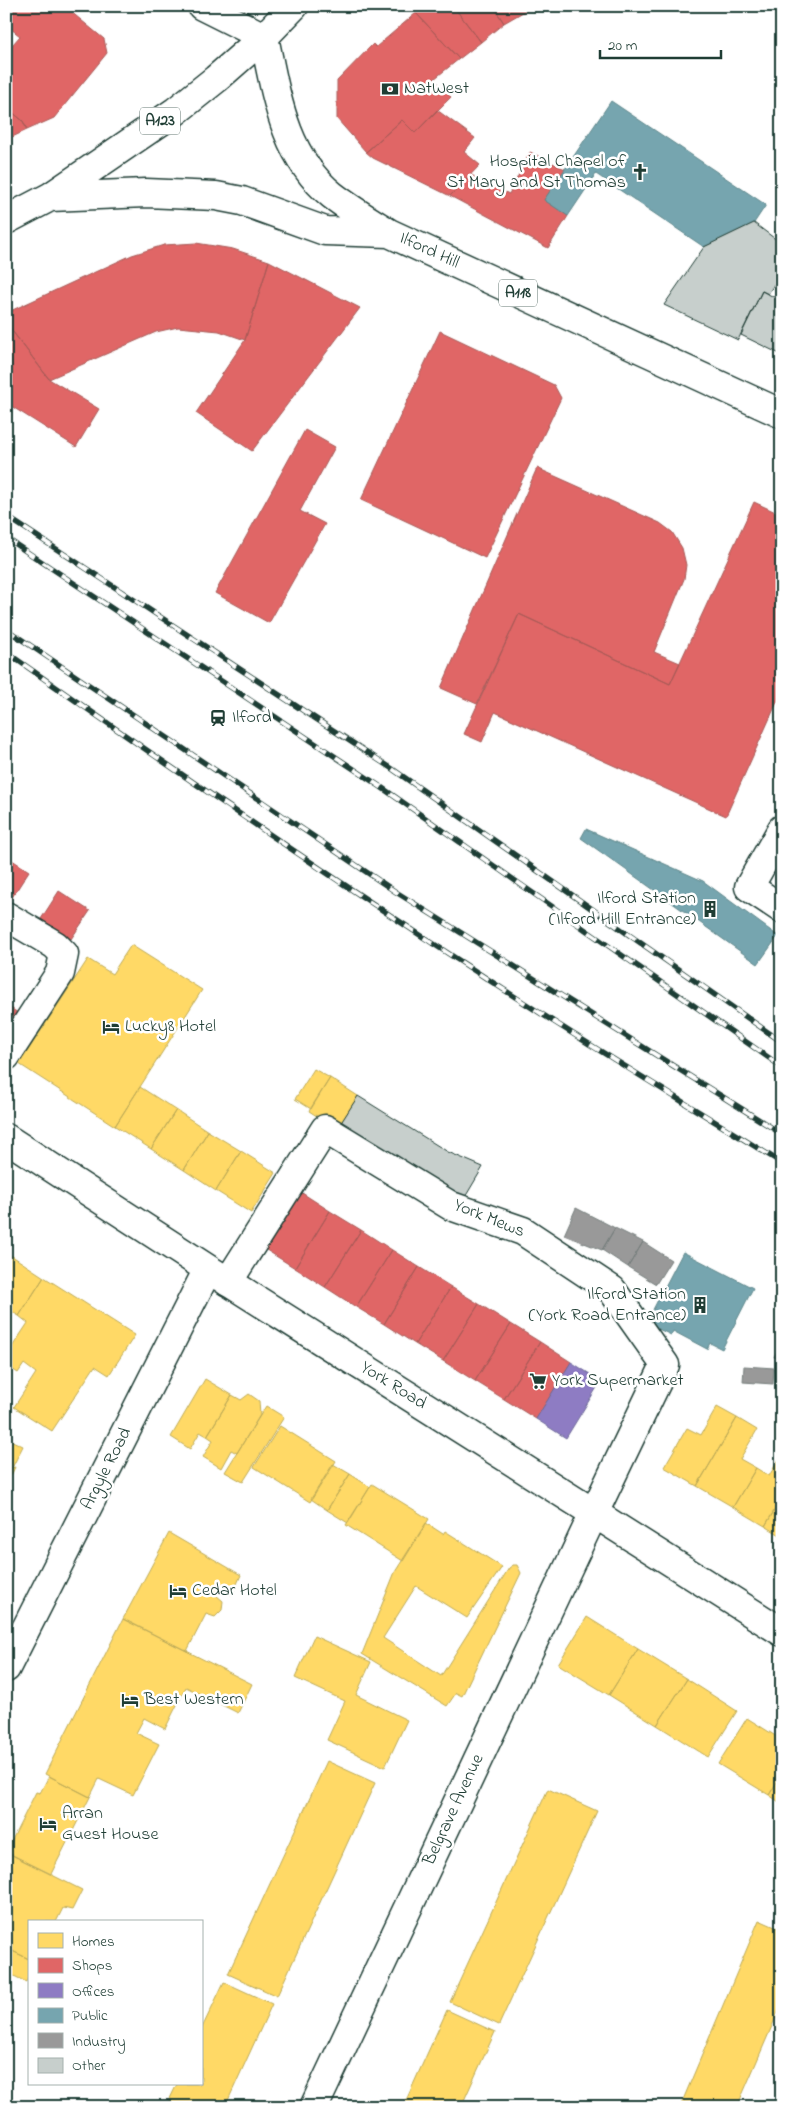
<svg xmlns="http://www.w3.org/2000/svg" width="788" height="2113" font-family="'Indie Flower',sans-serif">
<style>
.homes{fill:#ffd966;stroke:#bcaa57}
.shops{fill:#e06666;stroke:#a65a57}
.offices{fill:#8e7cc3;stroke:#6d6998}
.public{fill:#76a5af;stroke:#5c868a}
.industry{fill:#999;stroke:#747d7b}
.building{fill:#c7cfcc;stroke:#1f3d34}
.lines{fill:none;stroke-linecap:round;stroke-linejoin:round}
.pedestrian-casing{stroke:#1f3d34;stroke-width:31}
.minor-casing{stroke:#1f3d34;stroke-width:31}
.primary-casing{stroke:#1f3d34;stroke-width:31}
.pedestrian{stroke:#fff;stroke-width:28}
.minor{stroke:#fff;stroke-width:28}
.primary{stroke:#fff;stroke-width:28}
.rail-casing{stroke:#1f3d34;stroke-width:5.5}
.rail{stroke:#fff;stroke-width:4;stroke-dasharray:11;stroke-linecap:butt}
.labels{text-anchor:middle;dominant-baseline:central;stroke-width:5;stroke-linejoin:round;paint-order:stroke}
.shield{fill:#fff;stroke:#627771;stroke-width:1}
.shield-label{font-size:16px;font-weight:bold;fill:#1f3d34}
.poi-label{font-size:18px;fill:#1f3d34;stroke:#fff;text-anchor:start}
.street-label{font-size:18px;fill:#1f3d34;stroke:#fff}
</style>
<rect width="100%" height="100%" fill="#fff"/>
<filter id="ink" filterUnits="userSpaceOnUse"><feTurbulence type="fractalNoise" baseFrequency=".02" numOctaves="2"/><feDisplacementMap in="SourceGraphic" scale="10" xChannelSelector="R" yChannelSelector="G"/><feConvolveMatrix kernelMatrix="1 2 1 2 8 2 1 2 1" color-interpolation-filters="sRGB"/></filter>
<g filter="url(#ink)">
<!-- homes -->
<path class="homes" d="M131,945L202,990L115,1126L19,1064L88,959L112,974Z
M314,1069L330,1078L311,1109L295,1099Z
M330,1078L358,1096L337,1129L309,1111Z
M140,1087L176,1110L151,1149L115,1126Z
M176,1110L208,1131L184,1170L151,1149Z
M208,1131L241,1151L216,1191L184,1170Z
M241,1151L276,1173L251,1213L216,1191Z
M6,1252L44,1277L19,1316L6,1308Z
M44,1277L135,1335L109,1375L95,1366L52,1431L14,1407L36,1373L24,1364L18,1373L6,1365V1356L28,1323L19,1316Z
M205,1379L232,1395L207,1436L200,1432L190,1449L171,1437Z
M249,1394L259,1401L260,1415L237,1453L231,1450L221,1468L203,1457L213,1440L207,1436L232,1395L241,1400Z
M266,1406L284,1417L243,1482L225,1472Z
M717,1407L737,1418L697,1486L664,1467L687,1428L701,1435Z
M737,1418L757,1430L740,1459L756,1468L733,1507L697,1486Z
M280,1426L336,1461L310,1502L254,1467Z
M6,1438L23,1446L12,1468L6,1466Z
M782,1454V1498L765,1526L733,1507L756,1468L769,1476Z
M333,1464L350,1474L327,1510L311,1499Z
M6,1466L12,1468L15,1467L6,1486Z
M350,1474L370,1487L348,1523L327,1510Z
M372,1484L429,1519L403,1561L346,1525Z
M782,1498V1536L765,1526Z
M426,1523L443,1534L445,1531L502,1567L467,1618L416,1586L383,1638L441,1676L509,1568L513,1565H517L521,1573L462,1696L456,1693L447,1706L362,1654L395,1572Z
M169,1533L241,1575L232,1595L220,1588L216,1595L223,1601L222,1610L215,1617L206,1614L187,1651L123,1619Z
M587,1617L638,1649L609,1695L558,1664Z
M123,1619L252,1684L238,1713L186,1687L165,1729L144,1718L136,1733L159,1744L133,1795L99,1779L90,1797L45,1774Z
M314,1636L371,1662L356,1695L407,1720L385,1767L327,1740L345,1701L295,1678Z
M638,1649L687,1679L657,1725L609,1695Z
M687,1679L737,1711L708,1757L657,1725Z
M747,1718L782,1740V1774L769,1795L718,1764Z
M327,1761L375,1783L277,1996L228,1974Z
M782,1774V1804L769,1795Z
M49,1776L90,1797L51,1874L6,1852L36,1792L40,1793Z
M548,1789L597,1811L499,2025L450,2002Z
M10,1854L82,1890L72,1910L63,1908L56,1922H29V1959L6,1948V1863Z
M759,1920L782,1930V2003L737,2107H680Z
M6,1948L29,1959V1976L26,1982L6,1972Z
M224,1982L272,2004L225,2107H166L177,2084H201V2030Z
M447,2010L495,2032L461,2107H403Z"/>
<!-- shops -->
<path class="shops" d="M6,6H64L104,39L107,53L54,118L27,130L23,121L6,107V52L20,36L6,25Z
M424,6H453L481,42L459,59L416,13Z
M453,6H493L504,23L481,42Z
M493,6H530V8L504,23Z
M416,13L459,59L434,79L451,97L415,133L402,120L366,152L337,119V81L373,44L376,47Z
M6,107L23,121L27,130L6,140Z
M437,110L475,138L464,152L480,165L450,196L373,158L366,152L402,120L415,133Z
M530,152L565,169L544,200L568,216L548,248L450,196L471,175L509,194Z
M196,243L233,249L269,261L245,340L219,331L178,327L156,332L49,379L6,323V313L132,255L164,245Z
M269,261L360,308L252,451L196,413L245,340Z
M6,323L49,379L99,409L76,447L11,406L6,414Z
M440,331L554,385L561,398L485,558L361,500Z
M305,430L335,447L300,511L325,524L269,623L215,593Z
M537,468L660,523L672,532L682,548L686,565L684,579L654,652L680,663L670,684L519,614L477,704L441,688Z
M754,502L782,515V691L726,816L495,712L482,742L464,734L519,614L670,684Z
M6,856L29,871L11,899L6,896Z
M59,891L90,911L71,939L41,919Z
M6,1005L24,1017L6,1046Z
M299,1191L330,1211L295,1268L263,1248Z
M330,1211L361,1230L325,1287L295,1268Z
M361,1230L392,1250L356,1307L325,1287Z
M392,1250L419,1267L384,1324L356,1307Z
M419,1267L451,1287L415,1344L384,1324Z
M451,1287L479,1304L443,1361L415,1344Z
M479,1304L511,1324L475,1381L443,1361Z
M511,1324L540,1342L504,1399L475,1381Z
M540,1342L571,1362L536,1419L504,1399Z"/>
<!-- offices -->
<path class="offices" d="M571,1362L601,1381L566,1438L536,1419Z"/>
<!-- public -->
<path class="public" d="M611,101L766,205L754,223L704,247L596,174L568,216L544,200Z
M586,829L703,881L778,936L758,964L581,838Z
M683,1252L753,1288L722,1349L710,1343L707,1349L673,1331L671,1335L646,1323Z"/>
<!-- industry -->
<path class="industry" d="M576,1208L615,1228L602,1250L564,1235Z
M615,1228L643,1242L628,1267L602,1250Z
M643,1242L671,1260L656,1284L628,1267Z
M782,1341V1360L774,1357Z
M744,1366L774,1368L773,1384L743,1382Z"/>
<!-- building -->
<path class="building" d="M754,223L782,244V272L768,294L762,291L738,340L664,305L704,247Z
M762,291L782,301V355L741,335Z
M358,1096L448,1152L483,1167L464,1199L337,1129Z"/>
<g class="lines">
<!-- pedestrian casing -->
<g class="pedestrian-casing">
<path id="pedestrian" d="M228,1282L325,1129L451,1206L523,1231L612,1290L665,1365L594,1513"/>
</g>
<!-- minor casing -->
<g class="minor-casing">
<path id="minor" d="M202,6L264,37
M782,829L749,887L782,909
M6,916L55,945L64,954L60,973L6,1056
M6,1138L208,1269L782,1632
M6,1668L208,1269
M314,2107L594,1513"/>
</g>
<!-- primary casing -->
<g class="primary-casing">
<path id="primary" d="M264,37C276,94 284,156 332,195C350,209 370,221 389,233
M50,197L146,193L216,196L242,201L325,231L389,233L782,414
M6,220L50,197L176,111L216,79L264,37L294,6"/>
</g>
<!-- pedestrian -->
<use href="#pedestrian" class="pedestrian"/>
<!-- minor -->
<use href="#minor" class="minor"/>
<!-- primary -->
<use href="#primary" class="primary"/>
<!-- rail casing -->
<g class="rail-casing">
<path id="rail" d="M6,516L391,768L782,1042
M6,538L381,787L782,1067
M6,629L396,892L782,1134
M6,652C188,780 372,906 559,1025C633,1072 708,1117 782,1163"/>
</g>
<!-- rail -->
<use href="#rail" class="rail"/>
</g>
</g>
<!-- icons -->
<defs>
<g id="bank-bare" transform="scale(1.35)"><path d="M-6-4H6V4H-6ZM0-2.3a2.3 2.3 0 1 0 0 4.6a2.3 2.3 0 1 0 0-4.6Z" fill="#1f3d34" stroke="#fff" stroke-width="2.5" paint-order="stroke"/></g>
<g id="church-bare" transform="scale(1.35)"><path d="M-1.2-6h2.4v3.5h3.3v2.4h-3.3V6h-2.4V-.1h-3.3v-2.4h3.3Z" fill="#1f3d34" stroke="#fff" stroke-width="2.5" paint-order="stroke"/></g>
<g id="station-bare" transform="scale(1.35)"><path d="M-3-6H3Q5-6 5-4V2Q5 4 3 4L4.5 6H3L1.5 4h-3L-3 6H-4.5L-3 4Q-5 4-5 2V-4Q-5-6-3-6ZM-3.5-4v3h7v-3ZM-3.5 1v1.5H-2V1ZM2 1v1.5H3.5V1Z" fill="#1f3d34" stroke="#fff" stroke-width="2.5" paint-order="stroke"/></g>
<g id="building-bare" transform="scale(1.35)"><path d="M-4-6H4V6H1V3H-1V6H-4ZM-2.5-4.3h1.7v1.8h-1.7ZM.8-4.3h1.7v1.8H.8ZM-2.5-1h1.7V.8h-1.7ZM.8-1h1.7V.8H.8Z" fill="#1f3d34" stroke="#fff" stroke-width="2.5" paint-order="stroke"/></g>
<g id="hotel-bare" transform="scale(1.35)"><path d="M-6-4.5h1.5V1H6V5H4.5V3h-9V5H-6ZM-4 0a1.8 1.8 0 1 1 3.6 0ZM.5 0V-2.5h3Q6-2.5 6 0Z" fill="#1f3d34" stroke="#fff" stroke-width="2.5" paint-order="stroke"/></g>
<g id="supermarket-bare" transform="scale(1.35)"><path d="M-6-5.5h2.5l.6 2H6L4.5 2H-2.5L-4.4-4H-6ZM-1.5 3.2a1.3 1.3 0 1 0 .1 0ZM3 3.2a1.3 1.3 0 1 0 .1 0Z" fill="#1f3d34" stroke="#fff" stroke-width="2.5" paint-order="stroke"/></g>
</defs>
<g fill-rule="evenodd">
<use href="#bank-bare" x="390" y="89"/>
<use href="#church-bare" x="640" y="172"/>
<use href="#station-bare" x="218" y="718"/>
<use href="#building-bare" x="710" y="909"/>
<use href="#hotel-bare" x="111" y="1027"/>
<use href="#building-bare" x="700" y="1305"/>
<use href="#supermarket-bare" x="538" y="1381"/>
<use href="#hotel-bare" x="178" y="1591"/>
<use href="#hotel-bare" x="130" y="1700"/>
<use href="#hotel-bare" x="48" y="1824"/>
</g>
<g class="labels">
<!-- shield labels -->
<g class="shield">
<rect x="140" y="107.5" width="40" height="27" rx="4"/>
<rect x="499" y="279.5" width="38" height="27" rx="4"/>
</g>
<g class="shield-label">
<text x="160" y="121">A123</text>
<text x="518" y="293">A118</text>
</g>
<!-- poi labels -->
<g class="poi-label">
<text x="404" y="89">NatWest</text>
<text x="626" y="162" text-anchor="end">Hospital Chapel of<tspan x="626" dy="21">St Mary and St Thomas</tspan></text>
<text x="232" y="718">Ilford</text>
<text x="696" y="899" text-anchor="end">Ilford Station<tspan x="696" dy="21">(Ilford Hill Entrance)</tspan></text>
<text x="125" y="1027">Lucky8 Hotel</text>
<text x="686" y="1295" text-anchor="end">Ilford Station<tspan x="686" dy="21">(York Road Entrance)</tspan></text>
<text x="552" y="1381">York Supermarket</text>
<text x="192" y="1591">Cedar Hotel</text>
<text x="144" y="1700">Best Western</text>
<text x="62" y="1814">Arran<tspan x="62" dy="21">Guest House</tspan></text>
</g>
<!-- street labels -->
<g class="street-label">
<text transform="translate(429 251) rotate(25)">Ilford Hill</text>
<text transform="translate(489 1219) rotate(22)">York Mews</text>
<text transform="translate(393 1386) rotate(32)">York Road</text>
<text transform="translate(107 1469) rotate(-63)">Argyle Road</text>
<text transform="translate(454 1810) rotate(-65)">Belgrave Avenue</text>
</g>
</g>
<!-- margin -->
<rect width="788" height="2113" fill="none" stroke="#fff" stroke-width="25"/>
<rect x="12" y="12" width="763" height="2088" fill="none" stroke="#1f3d34" stroke-width="2" filter="url(#ink)"/>
<!-- legend -->
<rect x="28" y="1920" width="175" height="165" fill="#ffffff" stroke="#a5b1ae"/>
<rect x="38" y="1933" width="25" height="15" fill="#ffd966" stroke="#a5b1ae"/>
<text x="72" y="1946" font-size="15" fill="#1f3d34">Homes</text>
<rect x="38" y="1958" width="25" height="15" fill="#e06666" stroke="#a5b1ae"/>
<text x="72" y="1970" font-size="15" fill="#1f3d34">Shops</text>
<rect x="38" y="1983" width="25" height="15" fill="#8e7cc3" stroke="#a5b1ae"/>
<text x="72" y="1996" font-size="15" fill="#1f3d34">Offices</text>
<rect x="38" y="2008" width="25" height="15" fill="#76a5af" stroke="#a5b1ae"/>
<text x="72" y="2020" font-size="15" fill="#1f3d34">Public</text>
<rect x="38" y="2033" width="25" height="15" fill="#999999" stroke="#a5b1ae"/>
<text x="72" y="2046" font-size="15" fill="#1f3d34">Industry</text>
<rect x="38" y="2058" width="25" height="15" fill="#c7cfcc" stroke="#a5b1ae"/>
<text x="72" y="2070" font-size="15" fill="#1f3d34">Other</text>
<!-- scale -->
<path d="M600 50v8h121v-8" fill="none" stroke="#1f3d34" stroke-width="2.5"/>
<text x="608" y="50" font-size="15" fill="#1f3d34" stroke="#ffffff" stroke-width="4" paint-order="stroke">20 m</text>
</svg>
